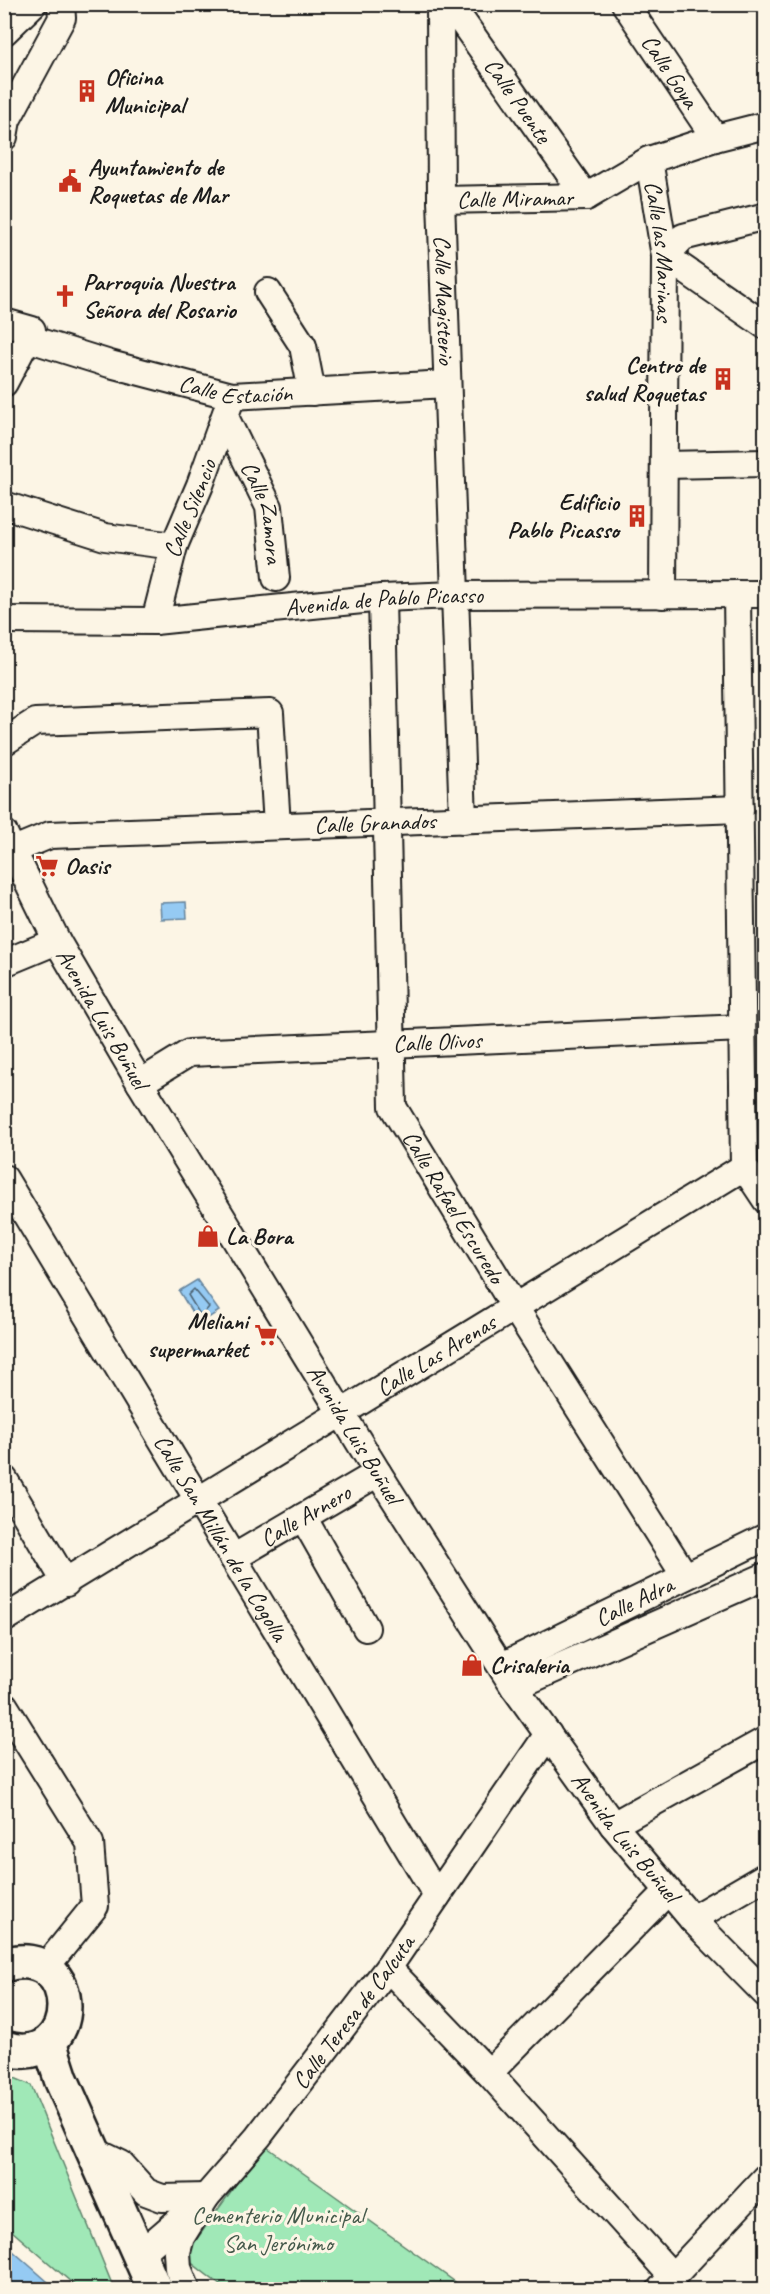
<svg xmlns="http://www.w3.org/2000/svg" width="770" height="2294" font-family="Caveat,sans-serif">
<style>
.green{fill:#a0e8b7;stroke:#5e826a;stroke-width:1.5}
.water{fill:#95caf3;stroke:#65849d;stroke-width:1.5}
.lines{fill:none;stroke-linecap:round;stroke-linejoin:round}
.shore{stroke:#4c6272;stroke-width:1.5}
.street-casing{stroke:#1c1c1c;stroke-width:30}
.secondary-casing{stroke:#1c1c1c;stroke-width:38}
.street{stroke:#fcf5e5;stroke-width:26}
.secondary{stroke:#fcf5e5;stroke-width:33}
.labels{text-anchor:middle;dominant-baseline:central;stroke-width:6;stroke-linejoin:round;paint-order:stroke}
.street-label{font-size:24px;fill:#1c1c1c;stroke:#fcf5e5}
.poi-label{font-size:24px;font-weight:bold;fill:#1c1c1c;stroke:#fcf5e5;text-anchor:start}
.park-label{font-size:24px;fill:#44594a;stroke:#fcf5e5}
</style>
<rect width="100%" height="100%" fill="#fcf5e5"/>
<filter id="ink" filterUnits="userSpaceOnUse"><feTurbulence type="fractalNoise" baseFrequency=".0167" numOctaves="2"/><feDisplacementMap in="SourceGraphic" scale="12" xChannelSelector="R" yChannelSelector="G"/><feConvolveMatrix kernelMatrix="1 2 1 2 8 2 1 2 1" color-interpolation-filters="sRGB"/></filter>
<g filter="url(#ink)">
<!-- green -->
<path class="green" d="M5,2074L31,2085L114,2289H79L5,2225Z
M264,2145L465,2289H225L184,2257Z"/>
<!-- water -->
<path class="water" d="M186,902L187,918L161,919L160,903Z
M197,1280L219,1311L199,1324L179,1291Z
M5,2244L56,2289H5Z"/>
<g class="lines">
<!-- shore -->
<path class="shore" d="M194,1289L209,1307L203,1314L199,1313L188,1295Z"/>
<!-- street casing -->
<g class="street-casing">
<g id="street">
<path id="s1" d="M440,4L441,200L463,820"/>
<path id="s2" d="M450,4L586,197"/>
<path id="s3" d="M625,4L715,138"/>
<path d="M4,32L33,4"/>
<path d="M4,137L7,120L62,18L61,4"/>
<path id="s4" d="M649,160L665,256L663,595"/>
<path id="s5" d="M441,200L586,197L649,160L715,138L766,125"/>
<path d="M766,216L683,237L665,256L766,326"/>
<path d="M268,292L303,346L312,392"/>
<path d="M4,322L32,330L4,383"/>
<path id="s6" d="M30,339L110,364L232,396L447,384"/>
<path id="s7" d="M225,417L269,507L276,578"/>
<path d="M664,465L766,463"/>
<path d="M4,505L105,537L174,546"/>
<path d="M737,594L744,1167L766,1200"/>
<path id="s8" d="M382,598L393,1107L514,1306L685,1576"/>
<path id="s9" d="M4,620L155,621L382,598L454,595L766,594"/>
<path id="s10" d="M155,621L174,546L200,485L232,396"/>
<path d="M4,742L35,722L270,713L277,826"/>
<path id="s11" d="M4,833L57,941L140,1083L378,1473L514,1687L613,1825L692,1919L766,1994"/>
<path id="s12" d="M4,854L50,835L740,809"/>
<path d="M4,963L57,941"/>
<path id="s13" d="M140,1083L189,1053L742,1028"/>
<path id="s14" d="M4,1178L437,1896"/>
<path d="M4,1479L66,1583"/>
<path d="M303,1517L366,1628"/>
<path id="s15" d="M233,1558L378,1473"/>
<path id="s16" d="M4,1619L744,1167"/>
<path id="s17" d="M502,1666L766,1537"/>
<path d="M514,1687L766,1576"/>
<path d="M4,1705L90,1843L95,1906L45,1968"/>
<path d="M613,1825L766,1740"/>
<path d="M692,1919L766,1876"/>
<path d="M388,1968L489,2073L672,2276"/>
<path d="M489,2073L668,1891"/>
<path d="M96,2152L121,2164L146,2192L162,2198L206,2197"/>
<path d="M140,2254L190,2211"/>
<path id="s18" d="M187,2290L178,2268L177,2252L181,2237L206,2197L258,2137L388,1968L548,1734"/>
<path d="M660,2290L766,2177"/>
</g>
</g>
<!-- secondary casing -->
<g class="secondary-casing">
<path id="secondary" d="M4,1965C84,1940 84,2073 4,2048
M49,2042L61,2079L155,2290"/>
</g>
<!-- street -->
<use href="#street" class="street"/>
<!-- secondary -->
<use href="#secondary" class="secondary"/>
</g>
</g>
<!-- icons -->
<defs>
<g id="building-bare" transform="scale(1.8)"><path d="M-4-6H4V6H1V3H-1V6H-4ZM-2.5-4.3h1.7v1.8h-1.7ZM.8-4.3h1.7v1.8H.8ZM-2.5-1h1.7V.8h-1.7ZM.8-1h1.7V.8H.8Z" fill="#c8321e" stroke="#fcf5e5" stroke-width="2.5" paint-order="stroke"/></g>
<g id="civic-bare" transform="scale(1.8)"><path d="M-.6-6.5H3V-4.5H.6V-3L4-1V1h2V6H-6V1h2V-1L-.6-3ZM-1.2 2.5V6h2.4V2.5Z" fill="#c8321e" stroke="#fcf5e5" stroke-width="2.5" paint-order="stroke"/></g>
<g id="church-bare" transform="scale(1.8)"><path d="M-1.2-6h2.4v3.5h3.3v2.4h-3.3V6h-2.4V-.1h-3.3v-2.4h3.3Z" fill="#c8321e" stroke="#fcf5e5" stroke-width="2.5" paint-order="stroke"/></g>
<g id="supermarket-bare" transform="scale(1.8)"><path d="M-6-5.5h2.5l.6 2H6L4.5 2H-2.5L-4.4-4H-6ZM-1.5 3.2a1.3 1.3 0 1 0 .1 0ZM3 3.2a1.3 1.3 0 1 0 .1 0Z" fill="#c8321e" stroke="#fcf5e5" stroke-width="2.5" paint-order="stroke"/></g>
<g id="shop-bare" transform="scale(1.8)"><path d="M-5-2.5h2.3a2.7 3.5 0 0 1 5.4 0H5L5.5 6h-11ZM-1.5-2.5h3a1.5 2.3 0 0 0-3 0Z" fill="#c8321e" stroke="#fcf5e5" stroke-width="2.5" paint-order="stroke"/></g>
</defs>
<g fill-rule="evenodd">
<use href="#building-bare" x="87" y="91"/>
<use href="#civic-bare" x="70" y="181"/>
<use href="#church-bare" x="65" y="296"/>
<use href="#building-bare" x="723" y="379"/>
<use href="#building-bare" x="637" y="516"/>
<use href="#supermarket-bare" x="47" y="866"/>
<use href="#shop-bare" x="208" y="1236"/>
<use href="#supermarket-bare" x="266" y="1335"/>
<use href="#shop-bare" x="472" y="1665"/>
</g>
<g class="labels">
<!-- street labels -->
<g class="street-label">
<text stroke="none"><textPath href="#s3" startOffset="81">Calle Goya</textPath></text>
<text stroke="none"><textPath href="#s2" startOffset="118">Calle Puente</textPath></text>
<text stroke="none"><textPath href="#s5" startOffset="74">Calle Miramar</textPath></text>
<text stroke="none"><textPath href="#s4" startOffset="92">Calle las Marinas</textPath></text>
<text stroke="none"><textPath href="#s1" startOffset="296">Calle Magisterio</textPath></text>
<text stroke="none"><textPath href="#s6" startOffset="213">Calle Estación</textPath></text>
<text stroke="none"><textPath href="#s10" startOffset="118">Calle Silencio</textPath></text>
<text stroke="none"><textPath href="#s7" startOffset="104">Calle Zamora</textPath></text>
<text stroke="none"><textPath href="#s9" startOffset="381">Avenida de Pablo Picasso</textPath></text>
<text stroke="none"><textPath href="#s12" startOffset="375">Calle Granados</textPath></text>
<text stroke="none"><textPath href="#s11" startOffset="210">Avenida Luis Buñuel</textPath></text>
<text stroke="none"><textPath href="#s13" startOffset="306">Calle Olivos</textPath></text>
<text stroke="none"><textPath href="#s8" startOffset="626">Calle Rafael Escuredo</textPath></text>
<text stroke="none"><textPath href="#s16" startOffset="506">Calle Las Arenas</textPath></text>
<text stroke="none"><textPath href="#s11" startOffset="696">Avenida Luis Buñuel</textPath></text>
<text stroke="none"><textPath href="#s15" startOffset="84">Calle Arnero</textPath></text>
<text stroke="none"><textPath href="#s14" startOffset="420">Calle San Millán de la Cogolla</textPath></text>
<text stroke="none"><textPath href="#s17" startOffset="147">Calle Adra</textPath></text>
<text stroke="none"><textPath href="#s11" startOffset="1182">Avenida Luis Buñuel</textPath></text>
<text stroke="none"><textPath href="#s18" startOffset="339">Calle Teresa de Calcuta</textPath></text>
</g>
<!-- poi labels -->
<g class="poi-label">
<text x="105" y="77">Oficina<tspan x="105" dy="28">Municipal</tspan></text>
<text x="88" y="167">Ayuntamiento de<tspan x="88" dy="28">Roquetas de Mar</tspan></text>
<text x="83" y="282">Parroquia Nuestra<tspan x="83" dy="28">Señora del Rosario</tspan></text>
<text x="705" y="365" text-anchor="end">Centro de<tspan x="705" dy="28">salud Roquetas</tspan></text>
<text x="619" y="502" text-anchor="end">Edificio<tspan x="619" dy="28">Pablo Picasso</tspan></text>
<text x="65" y="866">Oasis</text>
<text x="226" y="1236">La Bora</text>
<text x="248" y="1321" text-anchor="end">Meliani<tspan x="248" dy="28">supermarket</tspan></text>
<text x="490" y="1665">Crisaleria</text>
</g>
<!-- park labels -->
<g class="park-label">
<text x="278" y="2215">Cementerio Municipal<tspan x="278" dy="28">San Jerónimo</tspan></text>
</g>
</g>
<!-- margin -->
<rect width="770" height="2294" fill="none" stroke="#fcf5e5" stroke-width="24"/>
<rect x="12" y="12" width="746" height="2270" fill="none" stroke="#1c1c1c" stroke-width="2" filter="url(#ink)"/>
</svg>
